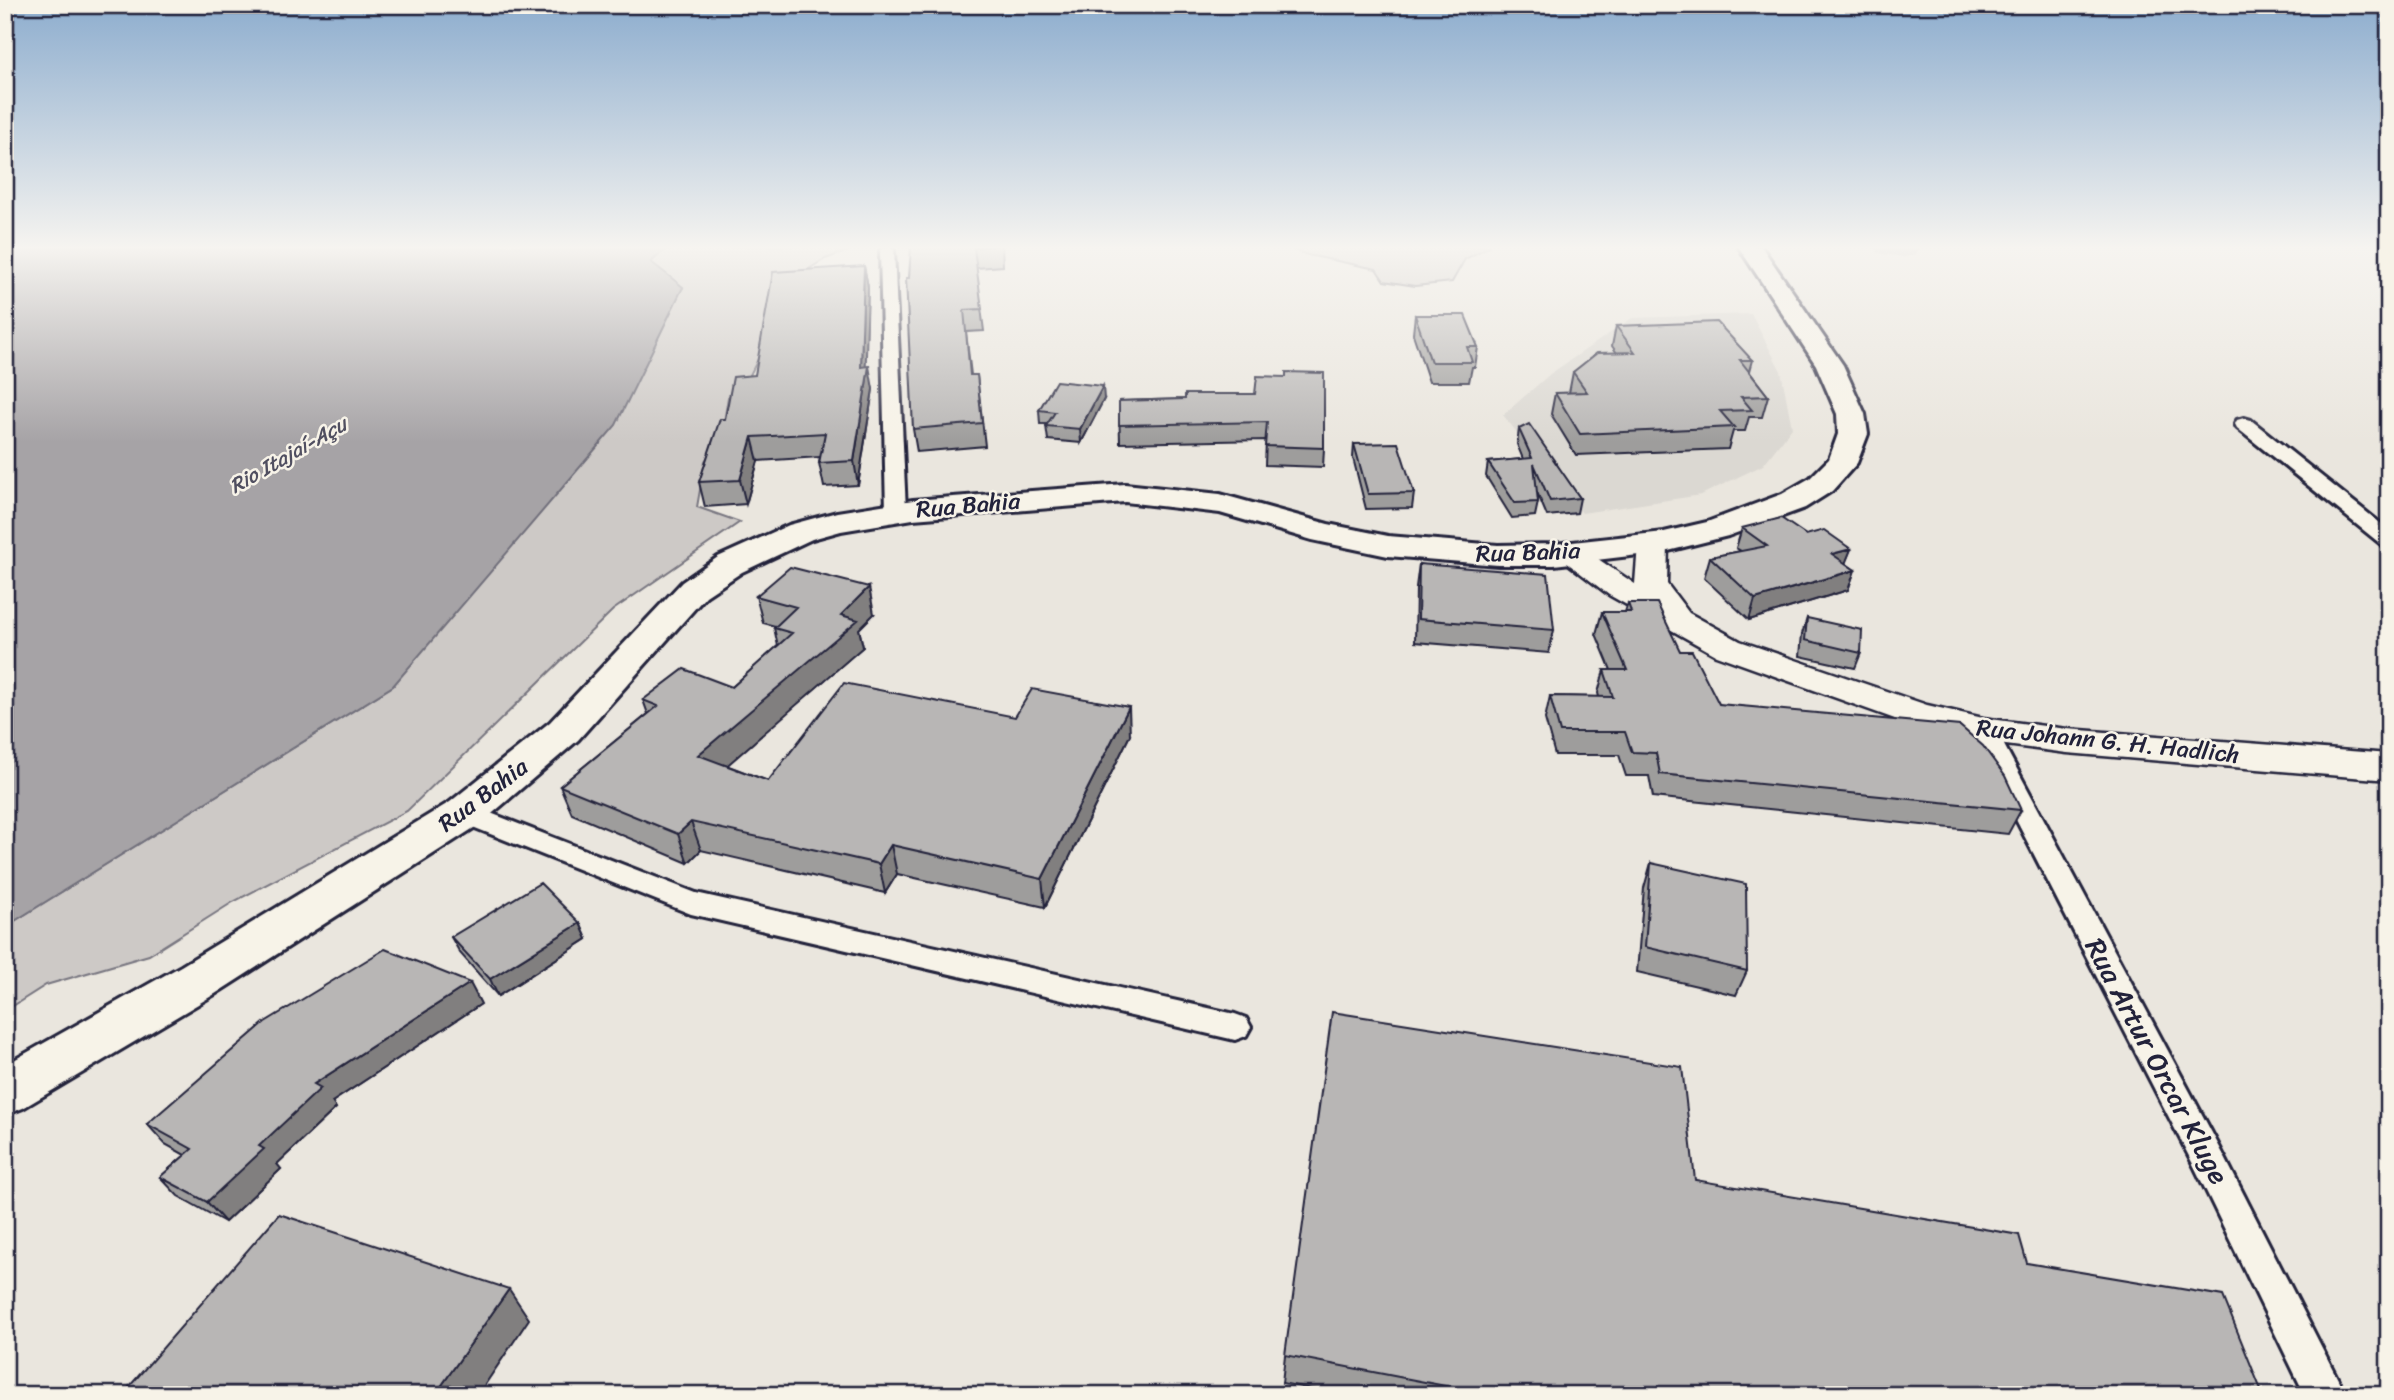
<svg xmlns="http://www.w3.org/2000/svg" width="2394" height="1400" font-family="Sriracha,sans-serif">
<style>
.built{fill:#dbd8d2}
.green{fill:#cdc9c6;stroke:#787680;stroke-width:2}
.water{fill:#a6a3a6;stroke:#716f7b;stroke-width:2}
.lines{fill:none;stroke-linecap:round;stroke-linejoin:round}
.river{fill:#a6a3a6;fill-rule:evenodd}
.street-casing{stroke:#22223b;stroke-width:6}
.secondary-casing{stroke:#22223b;stroke-width:5}
.primary-casing{stroke:#22223b;stroke-width:6}
.street{fill:#f7f3e8;fill-rule:evenodd}
.secondary{fill:#f7f3e8;fill-rule:evenodd}
.primary{fill:#f7f3e8;fill-rule:evenodd}
.wall{fill:#9e9d9c;stroke:#22223b;stroke-width:2}
.shaded-wall{fill:#817f7f;stroke:#22223b;stroke-width:2}
.building{fill:#b8b6b5;stroke:#22223b;stroke-width:2}
.labels{text-anchor:middle;dominant-baseline:central;stroke-width:5;stroke-linejoin:round;paint-order:stroke}
.far-water-label{font-size:21px;font-style:italic;fill:#504f60;stroke:#f7f3e8}
.street-label{font-size:24px;fill:#22223b;stroke:#f7f3e8}
.near-street-label{font-size:28px;fill:#22223b;stroke:#f7f3e8}
</style>
<rect width="100%" height="100%" fill="#eae6de"/>
<filter id="ink" filterUnits="userSpaceOnUse"><feTurbulence type="fractalNoise" baseFrequency=".0143" numOctaves="2"/><feDisplacementMap in="SourceGraphic" scale="14" xChannelSelector="R" yChannelSelector="G"/><feConvolveMatrix kernelMatrix="1 2 1 2 8 2 1 2 1" color-interpolation-filters="sRGB"/></filter>
<g filter="url(#ink)">
<!-- built -->
<path class="built" d="M1751,314L1781,371L1792,428L1763,465L1701,495L1582,513L1503,415L1550,374L1632,318Z"/>
<!-- green -->
<path class="green" d="M669,246H863L825,259L801,274L750,375L728,397L722,435L705,461L697,507L740,522L613,610L407,811L233,902L149,955L46,985L5,1011V927L393,686L683,288L651,262Z
M1282,246H1490L1465,259L1452,282L1415,286L1384,281L1376,269L1308,255Z"/>
<!-- water -->
<path class="water" d="M15,246H669L651,262L683,287L616,425L393,686L5,927V301L13,294Z"/>
<g class="lines">
<!-- river -->
<path class="river" d="M1873,246H1919L1920,248L1915,255L1904,257L1877,253Z"/>
<!-- street casing -->
<g class="street-casing">
<path id="street" d="M890,246L894,250L906,511L896,517L886,511L880,250Z
M2244,418L2251,420L2389,530V547L2382,545L2237,428L2235,424L2237,420Z
M1983,722L1992,724L1996,730L2219,1146L2346,1395H2305L2195,1168L1970,730L1974,724Z
M465,803L696,893L1235,1014L1246,1018L1251,1027L1246,1036L1235,1040L691,914L455,820L452,813L455,806Z"/>
</g>
<!-- secondary casing -->
<g class="secondary-casing">
<path id="secondary" d="M1653,535L1664,538L1668,544L1667,584L1689,613L1740,641L1927,705L1983,718L2067,729L2389,754V780L2067,753L1983,742L1906,723L1716,655L1609,595L1553,552L1557,546L1568,543L1579,546L1635,584L1638,544L1642,538Z"/>
</g>
<!-- primary casing -->
<g class="primary-casing">
<path id="primary" d="M1738,246H1761L1843,365L1865,414L1868,434L1857,463L1832,491L1805,508L1728,536L1664,552L1554,565H1498L1388,556L1312,540L1220,513L1125,502L913,519L841,531L812,539L742,572L706,596L578,740L480,824L215,994L23,1108L5,1115V1065L181,966L450,802L550,722L682,582L718,557L789,525L837,512L913,500L1125,484L1220,494L1328,524L1388,536L1498,545L1554,544L1664,532L1707,522L1782,494L1810,478L1829,459L1838,434L1837,414L1816,365Z"/>
</g>
<!-- street -->
<use href="#street" class="street"/>
<!-- secondary -->
<use href="#secondary" class="secondary"/>
<!-- primary -->
<use href="#primary" class="primary"/>
</g>
<!-- wall -->
<path class="wall" d="M911,246H1002L1003,266L976,268L984,331L966,332L971,375H977L985,446L917,452L913,429Z
M864,266L868,287L865,367L873,389L858,485L824,487L819,463L820,457L758,461L746,504L705,507L699,482L725,419L755,375Z
M1415,315L1478,347L1475,367H1472L1469,382H1429L1413,334Z
M1616,326L1752,360L1749,371L1768,396L1762,417H1749L1745,431H1733L1728,449L1576,455L1551,414L1555,393H1569L1573,372L1617,353L1612,346Z
M1255,394L1324,448L1323,467L1265,465L1266,440L1120,443L1119,401L1185,399Z
M1104,399L1081,443L1048,440L1046,426L1047,424H1040L1039,410Z
M1519,429L1580,498L1577,513L1547,516L1537,492L1538,502L1535,516L1512,518L1486,476L1488,462L1523,459L1517,444Z
M1354,444L1414,493L1412,508L1366,509L1353,458Z
M1742,528L1806,535L1851,549L1845,563L1855,570L1848,590L1749,620L1704,578L1710,557L1741,551L1736,548Z
M1419,564L1554,630L1549,653L1415,642L1416,587Z
M756,596L874,614L859,629L863,647L726,765L768,781L1015,717L1130,735L1045,907L897,874L885,893L701,850L688,863L572,814L560,786L648,714L643,700L732,687L778,646L774,628L775,626L763,623Z
M1628,603L1680,651L1719,704L2021,810L2008,834L1653,797L1649,776H1626L1619,755H1555L1545,719L1550,696L1599,697L1598,693L1604,670H1611L1596,634L1602,612H1625Z
M1807,618L1861,653L1855,668L1800,656L1802,634Z
M1651,863L1747,971L1736,995L1637,972L1644,888Z
M580,923L587,939L498,996L460,953L451,937Z
M481,1004L332,1102L336,1108L277,1164L281,1169L225,1222L178,1196L160,1177L185,1155L165,1144L147,1124Z
M1695,1180L2027,1263L2263,1395H1340L1282,1383L1285,1355Z"/>
<!-- shaded-wall -->
<path class="shaded-wall" d="M864,266L868,287L865,390L861,367Z
M869,366L873,389L858,485L854,461Z
M1103,386L1104,399L1081,443L1080,429Z
M752,437L758,461L746,504L740,480Z
M1851,549L1843,569L1832,554Z
M1855,570L1848,590L1749,620L1755,599Z
M869,587L874,614L859,629L863,647L707,783L698,755Z
M1129,707L1130,735L1045,907L1042,879Z
M691,822L701,850L688,863L678,834Z
M891,845L897,874L885,893L879,864Z
M580,923L587,939L498,996L490,979Z
M470,983L481,1004L332,1102L336,1108L277,1164L281,1169L225,1222L207,1202L314,1084Z
M509,1289L529,1319L478,1395H435Z"/>
<!-- building -->
<path class="building" d="M911,246H997L974,248L982,309L964,310L970,375H977L982,423L913,429L906,278H909Z
M864,266L861,367L869,366L854,461L819,463L825,433L752,437L740,480L699,482L720,419H725L733,377L755,375L773,272Z
M1415,315H1465L1478,347H1467L1472,362H1431Z
M1717,322L1752,360H1740L1768,396L1741,397L1752,410L1720,411L1734,427L1580,434L1555,393L1587,392L1573,372L1597,353L1635,352L1616,326Z
M1286,372L1324,373V448L1265,446L1267,422L1119,425V401L1185,399V394H1255L1257,376L1286,377Z
M1056,381L1103,386L1080,429L1046,426L1055,412L1039,410Z
M1529,424L1580,498L1550,501L1534,464L1538,502L1515,503L1488,462L1532,458L1519,429Z
M1398,443L1414,493L1368,494L1354,444Z
M1781,518L1806,535L1824,530L1851,549L1832,554L1855,570L1755,599L1710,557L1767,546L1742,528Z
M1419,564L1548,574L1554,630L1418,619Z
M790,567L869,587L841,615L858,620L698,755L768,781L844,683L1015,717L1032,689L1129,707L1042,879L891,845L879,864L691,822L678,834L560,786L658,706L643,700L684,669L732,687L792,633L774,628L796,607L756,596Z
M1628,603H1657L1680,651H1692L1719,704L1960,726L1983,746L2005,776L2021,810L1660,774L1656,753L1632,752L1625,732H1560L1550,696L1613,697L1604,670H1627L1602,612H1631Z
M1807,618L1862,630L1861,653L1805,640Z
M1651,863L1746,884L1747,971L1645,947Z
M540,883L580,923L490,979L451,937Z
M385,949L470,983L314,1084L321,1088L259,1146L264,1149L207,1202L160,1177L192,1149L147,1124L265,1022Z
M1332,1012L1682,1067L1695,1180L2019,1235L2027,1263L2223,1296L2263,1395H1492L1285,1355Z
M279,1214L509,1289L435,1395H122Z"/>
</g>
<!-- sky -->
<linearGradient id="sky" x2="0" y2="1"><stop stop-color="#8dadce"/><stop offset="0.56" stop-color="#f6f4f0"/><stop offset="1" stop-color="#f6f4f0" stop-opacity="0"/></linearGradient>
<rect width="2394" height="442" fill="url(#sky)"/>
<g class="labels">
<!-- far-water labels -->
<g class="far-water-label">
<text transform="translate(288 455) rotate(-30)">Rio Itajaí-Açu</text>
</g>
<!-- street labels -->
<g class="street-label">
<text transform="translate(968 505) rotate(-5)">Rua Bahia</text>
<text transform="translate(1528 552) rotate(-2)">Rua Bahia</text>
<text transform="translate(2108 741) rotate(6)">Rua Johann G. H. Hadlich</text>
<text transform="translate(483 795) rotate(-37)">Rua Bahia</text>
</g>
<!-- near-street labels -->
<g class="near-street-label">
<text transform="translate(2157 1061) rotate(62)">Rua Artur Orcar Kluge</text>
</g>
</g>
<!-- margin -->
<rect width="2394" height="1400" fill="none" stroke="#f7f3e8" stroke-width="28"/>
<rect x="14" y="14" width="2366" height="1372" fill="none" stroke="#22223b" stroke-width="2.5" filter="url(#ink)"/>
</svg>
